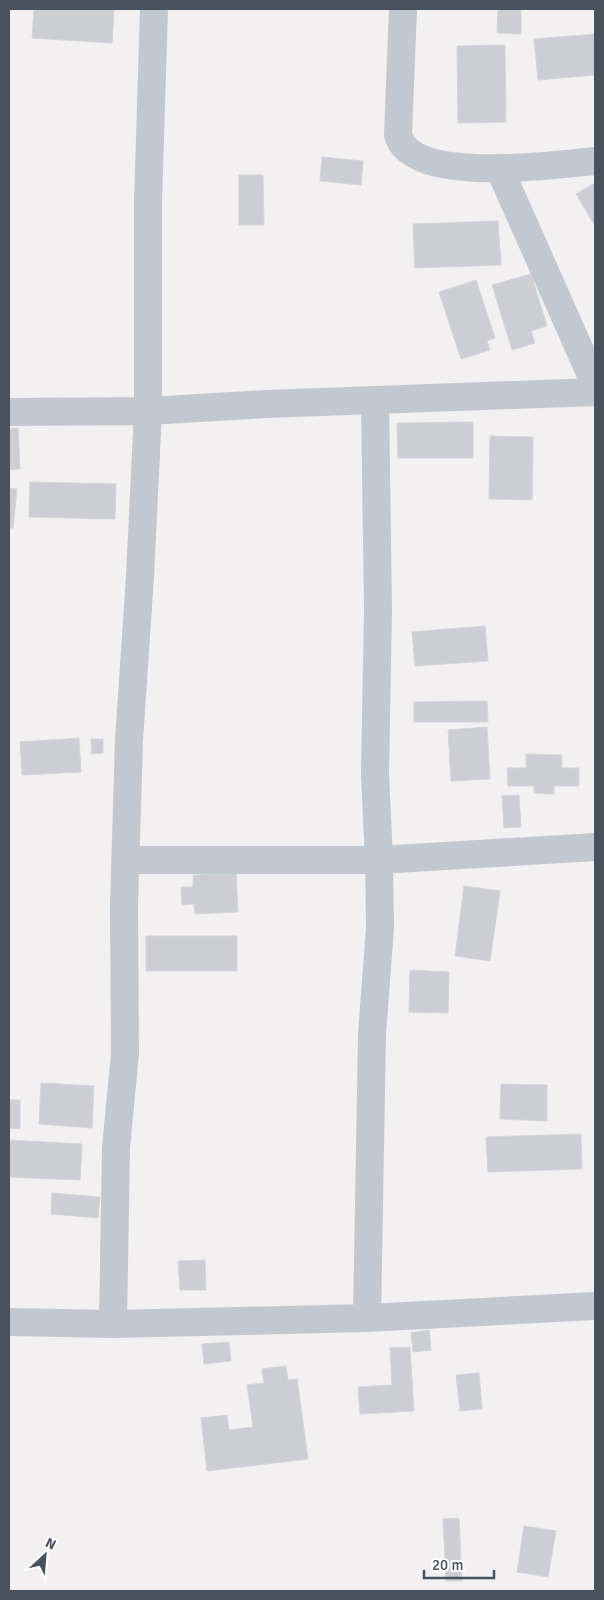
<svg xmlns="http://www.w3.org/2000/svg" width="604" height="1600" font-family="Signika,sans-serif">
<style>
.building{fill:#cdced4;stroke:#d4d5db}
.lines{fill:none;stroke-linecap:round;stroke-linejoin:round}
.street{stroke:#c1c8d0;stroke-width:28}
</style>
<rect width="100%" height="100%" fill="#f2f0f0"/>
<!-- building -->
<path class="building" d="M34,9H114L112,43L32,38Z
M498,9H521V34L497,33Z
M595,34V75L538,80L534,39Z
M505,45L506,122L458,123L457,46Z
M322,157L363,161L361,185L320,181Z
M239,175H263L264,225H239Z
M595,183V226L576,194Z
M498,221L501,265L415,268L413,224Z
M531,274L547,326L531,331L535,343L512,350L492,285Z
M476,280L495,338L487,341L490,350L461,359L439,292Z
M473,422V458H398L397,423Z
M18,428L20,469L9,470V429Z
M490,436L533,437L532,500L489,499Z
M30,482L116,484L115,519L29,517Z
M9,488L17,489L13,528H9Z
M485,626L488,661L415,666L412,632Z
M487,701L488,722H414V702Z
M487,727L490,779L451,781L448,730Z
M79,738L81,772L22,775L20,742Z
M91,739H103V753L92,754Z
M526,754L562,755V768H579V786H554V794L534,793V786H508L507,768H526Z
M519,795L521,827L504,828L502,796Z
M236,873L238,912L195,914L194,904L182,905L181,887H193V875Z
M464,886L500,891L490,961L455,956Z
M146,936H237V971H146Z
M410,970L449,972L448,1013L409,1012Z
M41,1083L94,1086L92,1128L39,1124Z
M501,1084L547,1085V1121L500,1119Z
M9,1100H20V1129L9,1128Z
M581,1134L582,1169L488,1172L486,1137Z
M9,1140L82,1144L80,1180L9,1177Z
M52,1193L100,1197L98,1218L51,1214Z
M205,1260L206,1290H180L178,1261Z
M429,1330L431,1350L413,1352L411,1333Z
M229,1342L231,1361L204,1364L202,1344Z
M410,1347L414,1411L360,1414L358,1387L392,1385L390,1348Z
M286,1366L288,1380L297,1379L308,1459L207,1471L201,1418L227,1415L229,1430L253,1427L247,1385L264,1383L262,1369Z
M479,1373L482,1409L460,1411L456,1375Z
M459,1518L462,1581H446L443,1519Z
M524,1526L556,1531L548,1577L517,1572Z"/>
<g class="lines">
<!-- street -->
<path class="street" d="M403,9L398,135C412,185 555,165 595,161
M500,170L595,384
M9,412L148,411L267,404L595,392
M126,860H379L595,847
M367,1318L372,1034L380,928L379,860L375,774L378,609L375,400
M9,1322L113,1324L367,1318L595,1306
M113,1324L116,1148L125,1053L124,906L129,740L140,577L148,411V202L154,9"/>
</g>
<!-- border -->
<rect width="604" height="1600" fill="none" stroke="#49515c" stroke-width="20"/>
<!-- north arrow -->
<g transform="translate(45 1555) rotate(26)" stroke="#ffffff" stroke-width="4" paint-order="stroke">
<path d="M0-4L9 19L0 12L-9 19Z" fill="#49515c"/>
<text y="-8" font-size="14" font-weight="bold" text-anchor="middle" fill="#49515c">N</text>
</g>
<!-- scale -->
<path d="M424 1570v8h70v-8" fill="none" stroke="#49515c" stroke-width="2.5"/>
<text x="432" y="1570" font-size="15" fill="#49515c" stroke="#ffffff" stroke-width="4" paint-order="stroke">20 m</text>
</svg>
